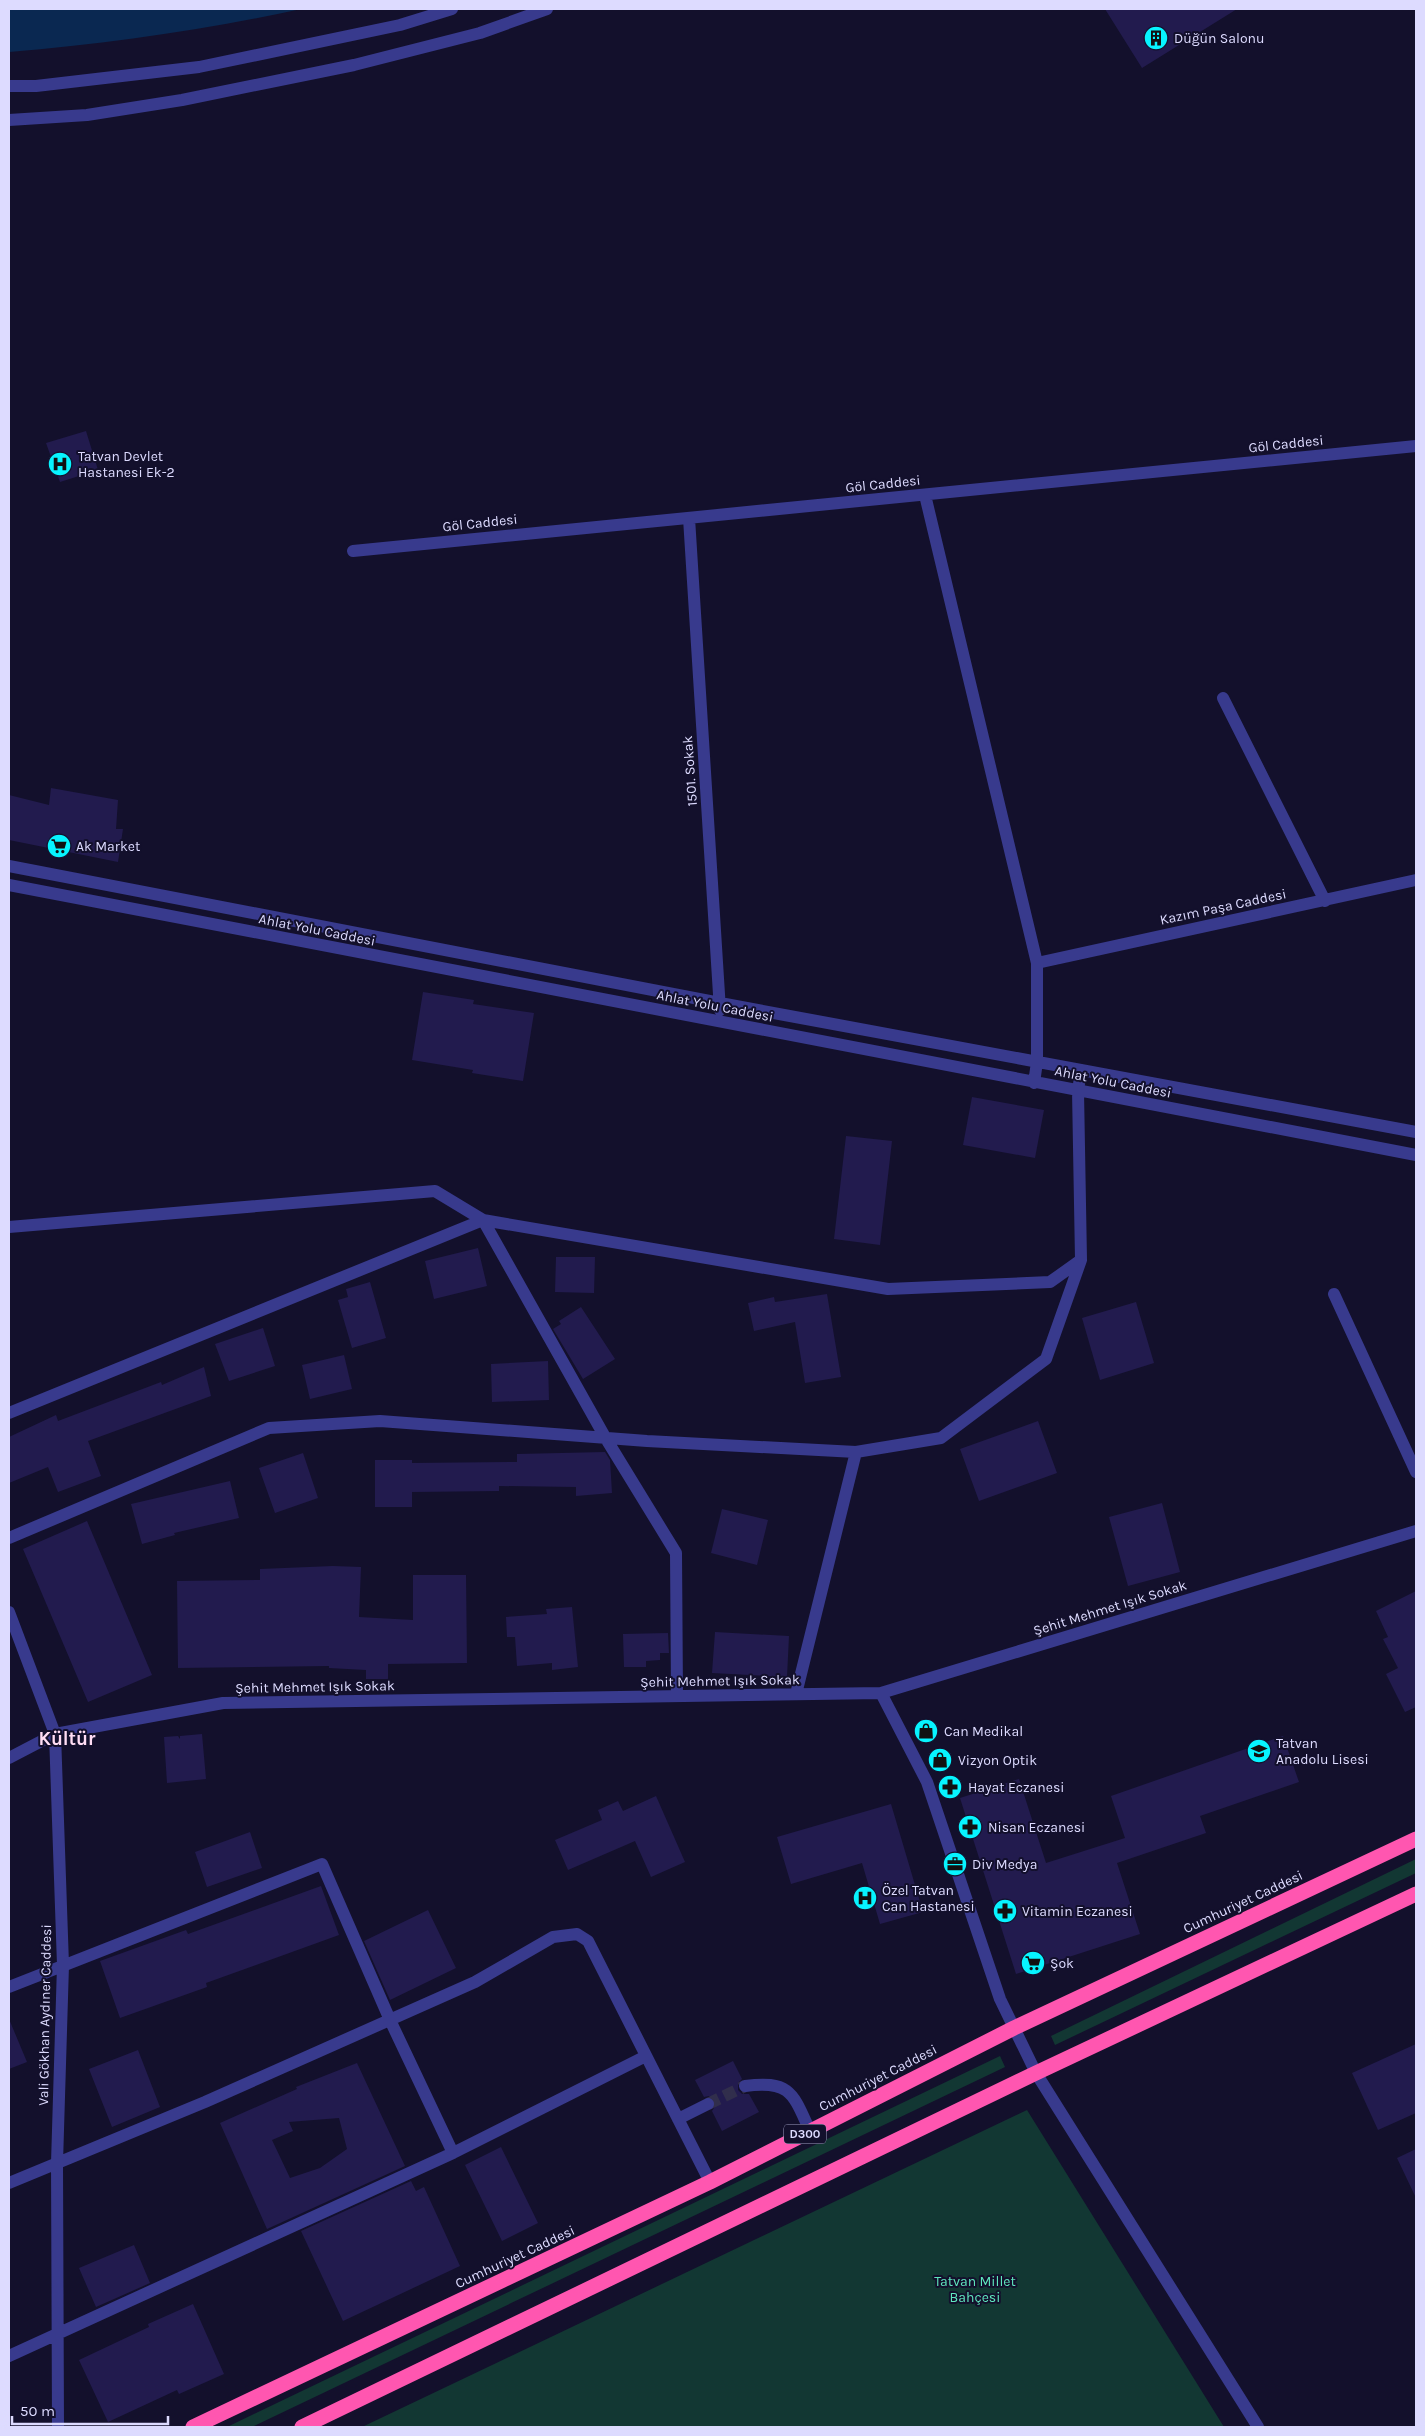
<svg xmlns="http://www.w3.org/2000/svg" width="1425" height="2436" font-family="Karla,sans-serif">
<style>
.green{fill:#123733}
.water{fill:#0a2851}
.building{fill:#221b4e;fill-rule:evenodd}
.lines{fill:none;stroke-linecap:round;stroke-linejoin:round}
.minor-tunnel{stroke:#312e4c;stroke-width:12;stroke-dasharray:12 6;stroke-linecap:butt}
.minor{stroke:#383a8d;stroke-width:12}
.highway{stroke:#ff56b0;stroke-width:15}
.labels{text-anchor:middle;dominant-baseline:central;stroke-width:4;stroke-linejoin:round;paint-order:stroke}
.shield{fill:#13102c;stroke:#a09ec0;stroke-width:1}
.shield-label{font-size:12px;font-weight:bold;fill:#dddbff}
.poi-label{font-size:14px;fill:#dddbff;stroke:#13102c;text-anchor:start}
.street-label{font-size:14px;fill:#dddbff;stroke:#13102c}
.park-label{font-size:14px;fill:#5fe7be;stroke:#13102c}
.district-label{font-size:19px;font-weight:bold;fill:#ffddf4;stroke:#13102c}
</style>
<rect width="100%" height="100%" fill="#13102c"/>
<!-- green -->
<path class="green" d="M1416,1859V1873L1055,2045L1051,2036Z
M1000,2056L1005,2067L252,2427H227Z
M1027,2110L1224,2427H362Z"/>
<!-- water -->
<path class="water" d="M9,9H301C205,30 107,44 9,52Z"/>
<!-- building -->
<path class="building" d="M1105,9H1237L1142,68Z
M86,431L98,470L60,482L46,443Z
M51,788L118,800L116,829H123L118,862L9,840V795L49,805Z
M423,992L474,1000L473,1004L534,1013L523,1081L472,1073L473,1070L412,1060Z
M972,1097L1044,1110L1035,1158L963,1145Z
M846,1136L892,1141L880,1245L834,1239Z
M478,1248L487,1286L434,1299L425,1261Z
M556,1257H595L594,1293L555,1292Z
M370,1282L386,1338L352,1348L338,1300L348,1297L346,1289Z
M827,1294L841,1377L805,1383L795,1322L754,1331L748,1303L774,1297L775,1302Z
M1136,1302L1154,1363L1100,1380L1082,1318Z
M581,1307L615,1359L583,1379L553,1329L561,1324L559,1321Z
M263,1328L275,1366L229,1381L215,1344Z
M344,1355L352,1389L310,1399L302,1365Z
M548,1361L549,1400L492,1402L491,1364Z
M204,1367L211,1396L88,1441L101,1476L58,1492L48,1467L9,1483V1437L56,1415L58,1421L161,1382L162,1385Z
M1038,1421L1057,1473L979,1501L960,1449Z
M605,1452L610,1460L612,1493L576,1496V1487L499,1486V1491L412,1492V1507H375V1460H412V1463L517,1462V1454Z
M303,1453L318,1498L275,1513L259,1468Z
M230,1481L239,1518L174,1533L175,1535L142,1544L131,1504Z
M1162,1503L1180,1572L1128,1586L1109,1517Z
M722,1509L768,1520L757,1565L711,1553Z
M87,1521L152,1675L88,1702L23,1549Z
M333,1566L361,1567L359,1617L413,1620V1575H466L467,1663L388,1664V1679H366V1670L329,1668V1666L178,1668L177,1581L260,1580V1569Z
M1416,1591V1707L1405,1712L1386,1674L1398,1668L1383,1639L1388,1637L1376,1611Z
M572,1607L578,1667L552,1670V1663L517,1666L515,1637H507L506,1617L547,1614L546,1609Z
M715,1632L789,1636L787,1677L712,1673Z
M668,1633L669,1653H660V1660L646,1661V1667H624L623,1634Z
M202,1734L206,1779L167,1783L164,1737L178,1736L180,1739V1736Z
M1283,1736L1299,1782L1200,1816L1206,1833L1117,1863L1140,1934L1016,1974L960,1798L1019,1779L1046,1863L1125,1838L1111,1796Z
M656,1796L685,1862L651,1877L635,1841L568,1870L555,1840L602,1820L598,1810L618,1801L623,1811Z
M891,1804L923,1912L880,1924L862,1863L791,1884L777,1837Z
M250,1832L262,1868L207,1887L195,1852Z
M321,1886L339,1935L206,1983L207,1987L120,2018L100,1961L186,1930L188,1934Z
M428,1910L456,1968L390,2000L364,1941Z
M9,2019L27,2062L9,2069Z
M1416,2044V2113L1378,2130L1352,2073Z
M138,2050L160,2107L112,2127L89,2069Z
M733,2061L742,2079L738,2083V2090L742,2094H749L759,2112L722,2131L712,2111L716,2105L715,2100L709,2096L704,2097L695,2080Z
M357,2063L405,2166L267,2229L220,2123L297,2089L296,2087ZM339,2118L347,2149L320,2168L290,2178L272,2140L293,2131L289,2122Z
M501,2147L538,2223L502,2241L465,2165Z
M1416,2149V2198L1397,2158Z
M411,2181L416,2191L424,2187L460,2266L343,2321L301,2231Z
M134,2245L150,2283L96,2307L79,2268Z
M193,2304L224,2374L179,2394L177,2390L108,2422L79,2360L149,2327L148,2324Z"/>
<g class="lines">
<!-- minor-tunnel -->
<path class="minor-tunnel" d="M708,2104L745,2086"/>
<!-- minor -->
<path class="minor" d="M9,86H36L199,67L400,25L452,9
M9,120L87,115L182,100L354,65L480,33L547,9
M925,495L1037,963V1062L1034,1083
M689,518L720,1010
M353,551L1416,446
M1223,698L1325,901
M9,866L720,1003L1416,1132
M9,885L1416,1155
M1037,963L1416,880
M9,1227L435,1191L483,1220L888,1289L1050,1282L1081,1260
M1334,1294L1416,1472
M9,1413L483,1220L605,1437L676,1553L677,1696
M9,1538L269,1428L380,1421L647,1441L856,1452L941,1438L1046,1359L1081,1260L1078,1091L1081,1070
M9,1612L55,1734L63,1965L57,2163L58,2427
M881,1693L927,1782L1000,1999L1036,2073L1258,2427
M796,1694L856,1452
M9,1758L55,1734L223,1703L881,1693L1416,1531
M9,1987L322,1864L390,2020L453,2153
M745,2086C791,2080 793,2094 810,2131
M678,2119L708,2104
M9,2183L205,2102L475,1982L553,1937L577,1934L588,1941L710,2182
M9,2356L453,2153L646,2056"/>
<!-- highway -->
<path class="highway" d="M193,2427L710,2182L1014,2028L1416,1839
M302,2427L1036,2073L1416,1894"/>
</g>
<!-- icons -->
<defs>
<g id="building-disc" transform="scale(1.25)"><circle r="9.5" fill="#07f4ff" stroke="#13102c"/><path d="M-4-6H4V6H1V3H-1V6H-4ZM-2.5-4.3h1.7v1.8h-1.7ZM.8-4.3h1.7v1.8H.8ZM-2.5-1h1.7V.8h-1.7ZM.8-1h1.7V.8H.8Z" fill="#111"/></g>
<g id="hospital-disc" transform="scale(1.25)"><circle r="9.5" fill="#07f4ff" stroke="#13102c"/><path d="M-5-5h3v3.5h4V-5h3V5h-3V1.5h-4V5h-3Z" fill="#111"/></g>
<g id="supermarket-disc" transform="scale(1.25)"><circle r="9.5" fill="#07f4ff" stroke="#13102c"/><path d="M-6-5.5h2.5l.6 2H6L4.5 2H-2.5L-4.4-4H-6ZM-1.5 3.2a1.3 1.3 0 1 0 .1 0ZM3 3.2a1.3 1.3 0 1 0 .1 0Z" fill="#111"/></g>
<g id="shop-disc" transform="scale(1.25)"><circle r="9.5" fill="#07f4ff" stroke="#13102c"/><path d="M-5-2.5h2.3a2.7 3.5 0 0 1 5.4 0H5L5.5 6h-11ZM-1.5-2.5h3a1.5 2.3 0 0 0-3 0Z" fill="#111"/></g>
<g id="school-disc" transform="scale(1.25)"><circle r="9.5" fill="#07f4ff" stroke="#13102c"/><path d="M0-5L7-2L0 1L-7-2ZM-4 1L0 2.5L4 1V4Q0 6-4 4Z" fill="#111"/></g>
<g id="pharmacy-disc" transform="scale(1.25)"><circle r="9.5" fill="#07f4ff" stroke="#13102c"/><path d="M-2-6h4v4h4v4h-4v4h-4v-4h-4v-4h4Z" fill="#111"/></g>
<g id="office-disc" transform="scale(1.25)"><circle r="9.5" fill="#07f4ff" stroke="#13102c"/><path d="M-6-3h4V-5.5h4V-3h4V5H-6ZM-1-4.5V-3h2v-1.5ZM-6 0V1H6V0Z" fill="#111"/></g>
</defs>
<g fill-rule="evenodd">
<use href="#building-disc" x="1156" y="38"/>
<use href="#hospital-disc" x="60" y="464"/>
<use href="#supermarket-disc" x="59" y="846"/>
<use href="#shop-disc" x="926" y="1731"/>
<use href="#school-disc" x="1259" y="1751"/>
<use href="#shop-disc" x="940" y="1760"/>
<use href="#pharmacy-disc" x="950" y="1787"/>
<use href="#pharmacy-disc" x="970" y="1827"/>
<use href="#office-disc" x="955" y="1864"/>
<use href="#hospital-disc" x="865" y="1898"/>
<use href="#pharmacy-disc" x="1005" y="1911"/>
<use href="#supermarket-disc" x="1033" y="1963"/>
</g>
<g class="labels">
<!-- shield labels -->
<rect class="shield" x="784" y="2124.5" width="42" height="19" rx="4"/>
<g class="shield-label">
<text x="805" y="2134">D300</text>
</g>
<!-- poi labels -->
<g class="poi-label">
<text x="1174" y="38">Düğün Salonu</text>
<text x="78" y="456">Tatvan Devlet<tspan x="78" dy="16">Hastanesi Ek-2</tspan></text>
<text x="76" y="846">Ak Market</text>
<text x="944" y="1731">Can Medikal</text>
<text x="1276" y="1743">Tatvan<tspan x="1276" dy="16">Anadolu Lisesi</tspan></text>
<text x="958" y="1760">Vizyon Optik</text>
<text x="968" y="1787">Hayat Eczanesi</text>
<text x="988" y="1827">Nisan Eczanesi</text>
<text x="972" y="1864">Div Medya</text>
<text x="882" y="1890">Özel Tatvan<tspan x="882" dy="16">Can Hastanesi</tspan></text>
<text x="1022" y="1911">Vitamin Eczanesi</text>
<text x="1050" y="1963">Şok</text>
</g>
<!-- street labels -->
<g class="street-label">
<text transform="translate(1286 444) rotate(-6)">Göl Caddesi</text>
<text transform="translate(883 484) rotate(-6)">Göl Caddesi</text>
<text transform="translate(480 523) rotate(-6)">Göl Caddesi</text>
<text transform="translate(690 771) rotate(-94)">1501. Sokak</text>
<text transform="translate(1223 907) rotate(-12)">Kazım Paşa Caddesi</text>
<text transform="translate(317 930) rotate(11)">Ahlat Yolu Caddesi</text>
<text transform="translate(715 1006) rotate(11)">Ahlat Yolu Caddesi</text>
<text transform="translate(1113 1082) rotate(11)">Ahlat Yolu Caddesi</text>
<text transform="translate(1110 1608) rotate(-17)">Şehit Mehmet Işık Sokak</text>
<text transform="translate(720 1681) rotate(-1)">Şehit Mehmet Işık Sokak</text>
<text transform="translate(315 1687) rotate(-1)">Şehit Mehmet Işık Sokak</text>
<text transform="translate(1243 1902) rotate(-25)">Cumhuriyet Caddesi</text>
<text transform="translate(45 2015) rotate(-89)">Vali Gökhan Aydıner Caddesi</text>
<text transform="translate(878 2078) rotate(-27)">Cumhuriyet Caddesi</text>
<text transform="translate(515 2257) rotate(-25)">Cumhuriyet Caddesi</text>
</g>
<!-- park labels -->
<g class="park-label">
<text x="975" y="2281">Tatvan Millet<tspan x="975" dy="16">Bahçesi</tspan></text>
</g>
<!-- district labels -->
<g class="district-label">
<text x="67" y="1739">Kültür</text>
</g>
</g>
<!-- border -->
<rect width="1425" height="2436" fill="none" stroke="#dddbff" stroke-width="20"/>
<!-- scale -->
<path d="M12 2416v8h156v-8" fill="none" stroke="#dddbff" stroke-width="2.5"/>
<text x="20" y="2416" font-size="15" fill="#dddbff" stroke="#13102c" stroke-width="4" paint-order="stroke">50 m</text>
</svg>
